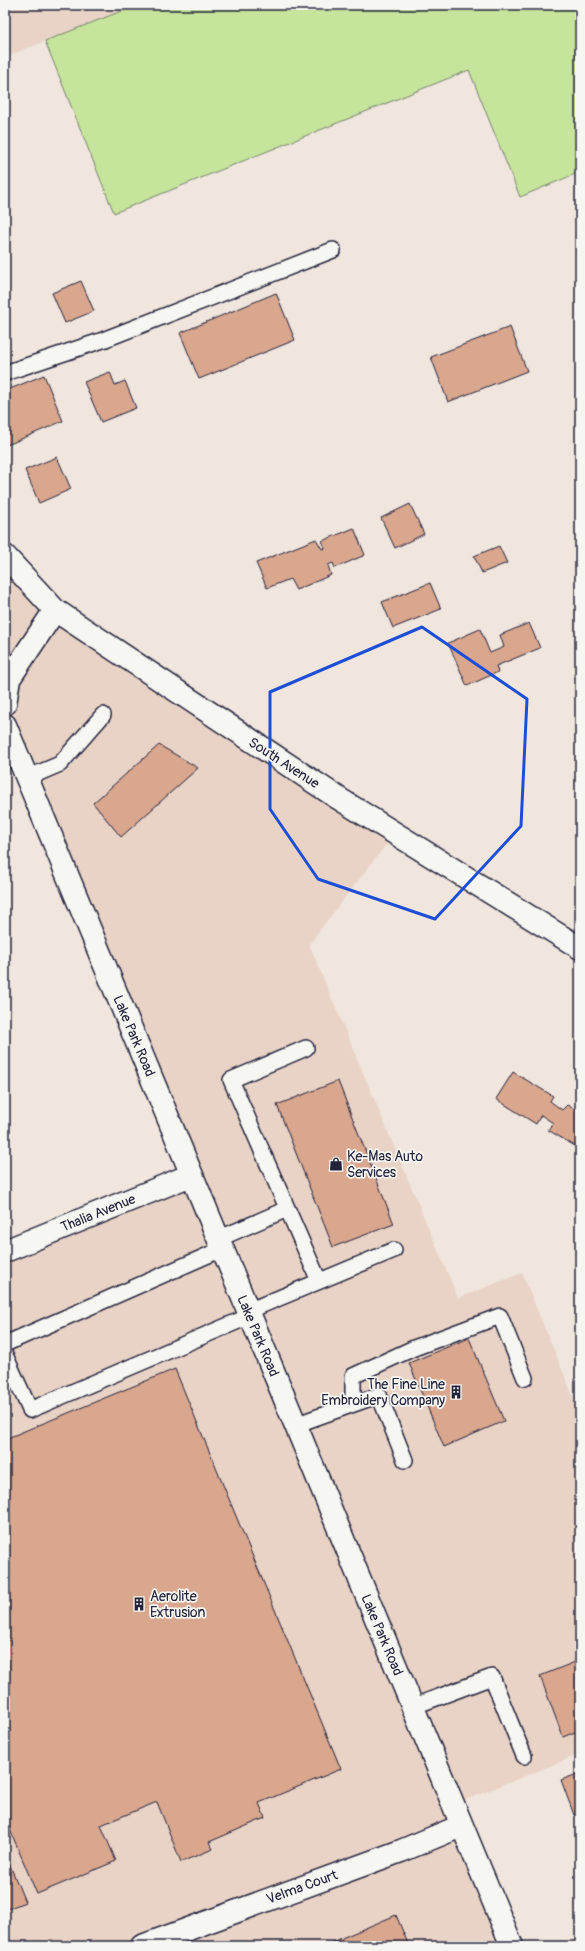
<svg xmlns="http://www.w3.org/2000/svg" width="585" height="1951" font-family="Pangolin,sans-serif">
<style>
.built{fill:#e9d3c6}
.green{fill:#c6e49c;stroke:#74836c}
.building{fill:#d9a68e;stroke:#22223b}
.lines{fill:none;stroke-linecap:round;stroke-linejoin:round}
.lane-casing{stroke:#22223b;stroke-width:18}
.street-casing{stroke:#22223b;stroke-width:25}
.secondary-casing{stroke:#22223b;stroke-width:25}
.lane{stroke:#f6f6f2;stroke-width:15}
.street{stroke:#f6f6f2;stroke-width:22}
.secondary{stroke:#f6f6f2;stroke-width:22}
.marked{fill:none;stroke:#1d4ed8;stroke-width:3;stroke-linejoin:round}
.labels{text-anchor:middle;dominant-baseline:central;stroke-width:3.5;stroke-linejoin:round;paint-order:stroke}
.street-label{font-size:14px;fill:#22223b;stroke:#f6f6f2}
.poi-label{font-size:14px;fill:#22223b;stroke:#f6f6f2;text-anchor:start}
</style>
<rect width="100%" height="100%" fill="#f0e6de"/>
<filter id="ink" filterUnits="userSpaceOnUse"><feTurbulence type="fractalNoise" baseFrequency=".025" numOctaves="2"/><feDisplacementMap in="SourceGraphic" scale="8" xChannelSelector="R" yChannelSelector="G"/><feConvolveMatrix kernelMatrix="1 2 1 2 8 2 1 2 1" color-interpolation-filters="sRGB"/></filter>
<g filter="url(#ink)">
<!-- built -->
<path class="built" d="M5,5H137L5,57Z
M5,556L55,610L395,833L309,944L458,1298L522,1273L577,1406L580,1408V1754L453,1805L512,1946H5V1251L191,1175L5,725Z"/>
<!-- green -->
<path class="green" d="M137,5H580V172L520,197L469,70L114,213L45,41Z"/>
<!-- building -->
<path class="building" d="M81,281L94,311L65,323L52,293Z
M276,293L295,340L199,379L180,333Z
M510,327L527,371L448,402L431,357Z
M110,372L115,385L125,381L136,408L101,422L84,382Z
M44,375L63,421L5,446V391Z
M57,457L71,489L39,503L25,470Z
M410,504L424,534L395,548L381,518Z
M354,528L365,555L335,568L333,563L328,565L331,575L296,590L290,579L267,588L256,563L316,539L322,549L325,548L322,541Z
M499,546L507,563L482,573L474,556Z
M430,583L441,609L393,628L382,602Z
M529,623L540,648L496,666L498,672L467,686L448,643L480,629L490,653L504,647L500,635Z
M159,745L198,768L121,837L93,803Z
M513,1072L553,1096L550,1101L562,1110L567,1105L580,1112V1137L575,1146L548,1130L553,1123L541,1115L536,1124L496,1099Z
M338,1081L394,1224L333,1247L277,1105Z
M469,1338L504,1421L444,1447L409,1363Z
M175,1369L341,1769L259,1803L265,1818L209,1842L213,1849L181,1862L157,1802L101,1825L116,1861L37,1894L5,1818V1439Z
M580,1660V1730L563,1737L540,1676Z
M580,1773V1813L574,1815L561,1780Z
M5,1853L25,1902L5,1910Z
M396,1915L409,1946H323Z"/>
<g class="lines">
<!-- lane casing -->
<g class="lane-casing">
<path id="lane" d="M5,373L103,340L333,250
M27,778L60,764L103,715
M306,1048L231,1080L319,1281
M218,1239L287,1209
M248,1311L394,1250
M5,1344L222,1249
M5,1355L30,1410L250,1316
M353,1404V1376L414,1348L500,1316L525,1378
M295,1425L379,1395L405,1460
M412,1707L492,1677L524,1756"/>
</g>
<!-- street casing -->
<g class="street-casing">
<path id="street" d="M142,1946L401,1851L461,1826"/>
</g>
<!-- secondary casing -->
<g class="secondary-casing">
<path id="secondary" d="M5,556L55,610L338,798L580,948
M5,704L9,679L55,610
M5,725L512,1946
M5,1251L191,1175"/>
</g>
<!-- lane -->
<use href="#lane" class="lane"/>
<!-- street -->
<use href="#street" class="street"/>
<!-- secondary -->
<use href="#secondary" class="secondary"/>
</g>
</g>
<!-- marked area -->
<path class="marked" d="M422,627L527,699L521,826L435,919L318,879L270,809V692Z"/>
<!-- icons -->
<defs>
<g id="shop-bare" transform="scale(1.08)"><path d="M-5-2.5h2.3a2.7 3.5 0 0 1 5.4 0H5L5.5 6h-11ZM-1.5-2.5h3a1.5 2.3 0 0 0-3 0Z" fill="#22223b" stroke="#f6f6f2" stroke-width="2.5" paint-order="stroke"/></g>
<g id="building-bare" transform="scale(1.08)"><path d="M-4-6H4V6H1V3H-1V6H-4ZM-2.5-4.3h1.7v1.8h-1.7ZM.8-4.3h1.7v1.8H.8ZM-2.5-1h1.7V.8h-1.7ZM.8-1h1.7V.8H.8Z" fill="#22223b" stroke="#f6f6f2" stroke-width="2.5" paint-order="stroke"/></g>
</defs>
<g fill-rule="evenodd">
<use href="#shop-bare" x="336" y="1164"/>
<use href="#building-bare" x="456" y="1392"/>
<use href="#building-bare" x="139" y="1604"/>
</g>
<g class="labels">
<!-- street labels -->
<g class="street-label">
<text transform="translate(284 763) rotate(33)">South Avenue</text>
<text transform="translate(134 1036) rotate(67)">Lake Park Road</text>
<text transform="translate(98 1213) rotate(-22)">Thalia Avenue</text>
<text transform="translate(258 1336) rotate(67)">Lake Park Road</text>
<text transform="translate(382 1635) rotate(67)">Lake Park Road</text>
<text transform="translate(302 1887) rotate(-20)">Velma Court</text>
</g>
<!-- poi labels -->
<g class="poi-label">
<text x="347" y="1156">Ke-Mas Auto<tspan x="347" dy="16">Services</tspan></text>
<text x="445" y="1384" text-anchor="end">The Fine Line<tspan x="445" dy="16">Embroidery Company</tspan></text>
<text x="150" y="1596">Aerolite<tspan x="150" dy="16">Extrusion</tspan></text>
</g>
</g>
<!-- margin -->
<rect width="585" height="1951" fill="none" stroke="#f6f6f2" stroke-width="20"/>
<rect x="10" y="10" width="565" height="1931" fill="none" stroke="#22223b" stroke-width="1.5" filter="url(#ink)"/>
</svg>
